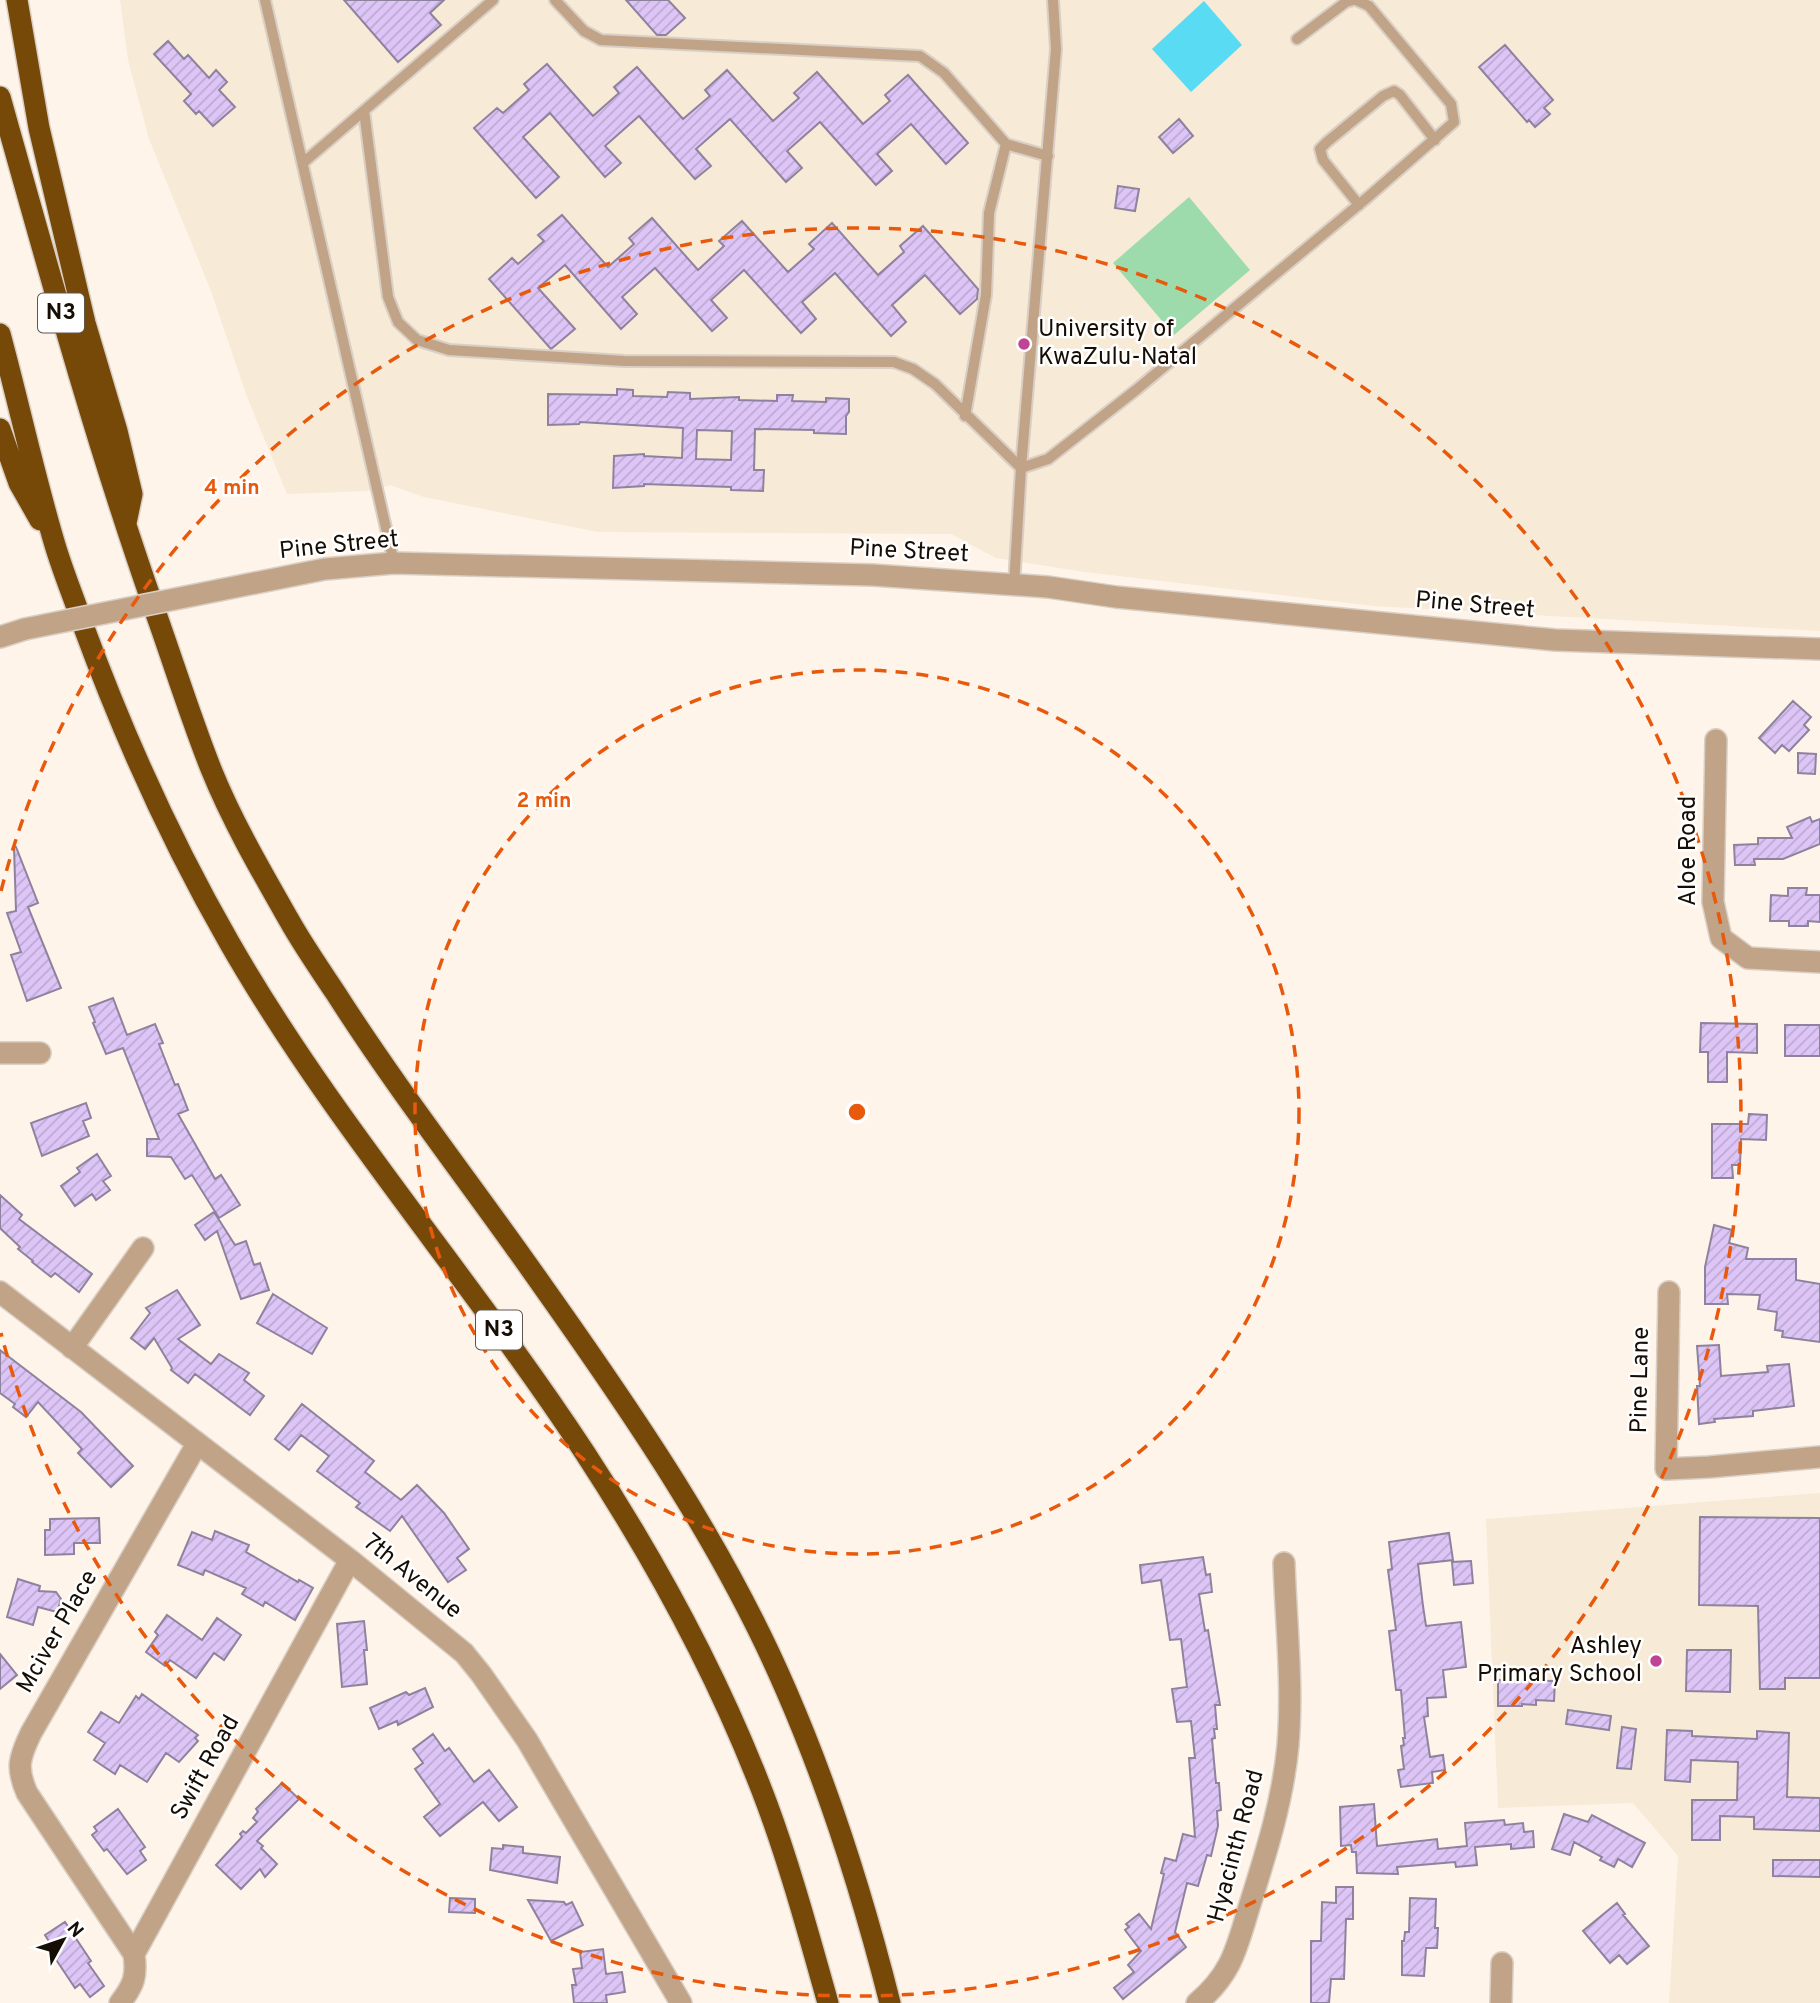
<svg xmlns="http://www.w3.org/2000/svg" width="1820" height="2003" font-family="Overpass,sans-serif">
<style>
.education{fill:#f7ead6}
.green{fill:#9ddbad}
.water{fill:#59dbf4}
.building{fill:url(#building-hatch);stroke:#8f829e;stroke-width:2;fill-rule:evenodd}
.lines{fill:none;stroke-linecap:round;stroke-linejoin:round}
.lane-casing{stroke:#d9cfc5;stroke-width:14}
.street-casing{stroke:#d9cfc5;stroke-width:24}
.highway-casing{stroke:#d9cfc5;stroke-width:24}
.lane{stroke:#c1a487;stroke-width:10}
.street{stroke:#c1a487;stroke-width:21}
.highway{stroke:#774909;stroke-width:21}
.street-bridge-casing{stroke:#d9cfc5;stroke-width:24;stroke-linecap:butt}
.street-bridge{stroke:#c1a487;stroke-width:21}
.ring{fill:none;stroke:#e8590c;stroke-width:3.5;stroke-dasharray:12 9}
.poi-dot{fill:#c04494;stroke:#fff;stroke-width:2.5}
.labels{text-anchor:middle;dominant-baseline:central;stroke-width:5;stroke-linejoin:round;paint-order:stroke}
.shield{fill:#fff;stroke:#5c5650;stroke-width:2}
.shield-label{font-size:23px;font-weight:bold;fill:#160e05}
.poi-label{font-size:24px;fill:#160e05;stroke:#fff;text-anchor:start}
.street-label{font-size:24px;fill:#160e05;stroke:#fff}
.centre{fill:#e8590c;stroke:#fff;stroke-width:3.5}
.ring-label{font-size:21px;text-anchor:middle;font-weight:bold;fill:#e8590c;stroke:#fff;stroke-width:5;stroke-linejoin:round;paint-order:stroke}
</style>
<defs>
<pattern id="building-hatch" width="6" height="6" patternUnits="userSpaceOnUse" patternTransform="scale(1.75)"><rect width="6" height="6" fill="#ddc6f7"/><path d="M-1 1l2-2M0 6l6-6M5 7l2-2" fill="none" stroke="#bda9d2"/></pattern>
</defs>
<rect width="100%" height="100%" fill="#fef4e9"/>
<!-- education -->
<path class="education" d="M120,0H1820V631L1374,606L1085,572L996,558L951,534L598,532L424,497L390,485L368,491L287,494L247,397L211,291L149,139L128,60Z
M1820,1493V2003H1669L1678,1856L1633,1803L1498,1808L1486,1519Z"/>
<!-- green -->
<path class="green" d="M1189,197L1250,270L1174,335L1113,263Z"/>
<!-- water -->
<path class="water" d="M1204,1L1242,45L1191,92L1152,49Z"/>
<!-- building -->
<path class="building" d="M344,0H444L430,13L441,25L398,62Z
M626,0H668L685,18L666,35H657Z
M168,41L184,59L188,55L209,78L216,70L227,82L219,90L235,107L213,126L199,111L196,114L184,101L191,94L154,54Z
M1505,45L1553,100L1544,108L1550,114L1535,127L1529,120L1527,122L1479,67Z
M547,64L593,116L619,93L614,87L637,67L683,119L710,96L705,90L727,70L773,121L799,98L794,93L817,72L863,124L890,101L885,95L908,75L968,143L946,164L911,124L877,154L892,171L876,185L820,122L787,151L802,168L786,182L730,119L696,149L711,166L695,179L639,116L605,146L621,163L605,177L550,113L523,137L559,177L536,198L474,128L497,108L503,113L529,90L524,84Z
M1179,119L1193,136L1173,153L1159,137Z
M1118,186L1139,189L1135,211L1115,208Z
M562,215L608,267L634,244L629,238L652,218L698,270L724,246L719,241L742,221L788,272L814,249L809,244L832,223L878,275L904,252L900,246L923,226L978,289L977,299L960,314L925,275L892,305L906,322L891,336L835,273L802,302L816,319L801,333L744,270L711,300L727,318L712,331L655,268L622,297L637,314L621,329L565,265L538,288L575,329L551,349L489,279L512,258L518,264L544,241L538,235Z
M617,389L633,390V396L667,397L668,392L690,393V399L739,397V400L777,401V395H793L792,401L826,402V398L849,399V412L846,416V434L814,433V430L755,429L754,470H764L763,491L731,490V487L644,484V486L613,488L614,456L644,454V456L682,458L683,428L580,422L579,424L548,425V394L617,395ZM697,430L732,431L731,460L696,459Z
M1793,701L1811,717L1804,725L1809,730L1789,751L1782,745L1775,753L1759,738Z
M1798,753L1816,754L1815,774L1798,773Z
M1810,817L1812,822L1820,819V844L1783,859H1754L1755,865H1735L1734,845L1758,844V838H1792L1787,827Z
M14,847H16L38,903L28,907L61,988L27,1001L11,955L21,952L7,913L16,911Z
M1788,888H1807L1806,895H1820V922L1808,921V926H1789V921H1770L1771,895L1788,896Z
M113,998L127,1035L155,1024L163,1043L159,1044L175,1085L178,1084L188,1110L178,1114L215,1179L221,1175L240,1205L219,1218L192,1175L185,1179L171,1157L147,1156V1139H159L123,1048L106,1054L93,1023L95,1022L89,1007Z
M1701,1023L1757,1024V1053L1727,1052V1082H1708V1052H1700Z
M1785,1025H1820V1056H1785Z
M86,1103L91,1118L83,1121L89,1136L42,1156L31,1123Z
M1749,1114L1767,1115L1766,1140L1741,1139L1740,1165H1732L1733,1178H1712V1124H1748Z
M97,1154L111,1176L103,1181L110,1190L96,1200L92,1194L75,1206L61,1186L80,1172L77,1168Z
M0,1195L22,1215L19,1219L92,1274L79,1292L55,1273L51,1277L32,1262L33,1261L18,1249L20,1247L0,1228Z
M214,1212L235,1245L246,1241L254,1265L260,1263L269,1290L241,1299L217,1231L205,1240L195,1225Z
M1714,1225L1732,1230L1729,1243L1748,1248L1746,1259H1796V1280L1820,1284V1342L1782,1337L1783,1331L1775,1330L1777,1312L1758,1309L1760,1295L1727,1294L1728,1304H1705V1267Z
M177,1290L200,1325L178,1339L211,1364L219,1354L249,1373L244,1380L264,1396L250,1415L195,1374L188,1383L171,1370L172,1368L154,1338L145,1349L131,1338L150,1313L146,1308Z
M273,1294L327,1328L312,1354L257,1323Z
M1719,1345L1721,1376L1768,1372L1767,1366L1789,1364L1794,1406L1753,1411V1416L1714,1419L1715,1422L1699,1424L1697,1386H1700L1697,1346Z
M0,1350L81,1412L133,1466L111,1487L78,1453L82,1449L38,1402L26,1417L13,1407L15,1404L0,1393Z
M302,1404L374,1461L365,1472L401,1500L417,1485L444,1513L469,1549L457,1558L466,1570L448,1582L402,1516L390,1531L356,1507L360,1503L317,1471L329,1456L301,1435L289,1450L275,1439Z
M1700,1517L1820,1518V1678H1785V1689H1760L1758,1606L1699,1605Z
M99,1518L100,1543H74V1554L45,1555V1530H50V1519Z
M215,1531L249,1545L246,1552L298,1582L299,1580L313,1588L295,1620L265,1602L263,1606L242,1594L246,1588L205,1570L203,1575L178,1565L192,1532L212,1540Z
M1449,1533L1453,1560L1418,1564L1423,1606L1426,1626L1461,1622L1466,1667L1443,1670L1446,1697L1427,1698L1428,1716L1424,1717L1430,1757L1443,1755L1445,1770L1432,1772L1433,1783L1401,1787L1398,1770L1404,1769L1401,1746L1404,1745L1403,1738H1405L1401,1690H1396L1389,1631L1396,1630L1388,1570L1392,1569L1389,1542Z
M1203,1557L1206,1575L1210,1574L1212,1592L1199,1594L1205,1631L1208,1630L1220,1705H1215L1217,1729H1214L1215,1738L1212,1739L1216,1783H1219L1221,1810L1217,1811L1218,1826L1211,1856L1207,1855L1198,1886L1187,1883L1175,1932L1186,1947L1123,1999L1114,1988L1134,1972L1128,1965L1141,1951L1125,1930L1129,1927L1126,1924L1139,1914L1151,1929L1164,1874L1161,1873L1165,1858L1176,1861L1183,1834L1195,1837L1189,1758H1195L1191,1721L1177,1722L1172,1689L1187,1687L1181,1639L1170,1640L1161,1580L1142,1583L1140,1565Z
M1471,1561L1473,1583L1454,1585L1452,1562Z
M18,1579L40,1586L39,1591L56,1592L61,1599L57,1612L38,1607L33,1625L7,1617Z
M167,1615L202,1640L217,1618L241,1635L224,1660L214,1653L196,1678L170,1660L165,1666L146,1652L158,1635L155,1632Z
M364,1621L367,1650H364L367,1684L342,1687L337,1624Z
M1687,1650H1731L1730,1692L1686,1691Z
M0,1654L17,1675L0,1689Z
M1498,1680L1555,1681L1554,1701L1536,1700V1705L1522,1704V1706H1498Z
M425,1688L433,1707L398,1725L397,1721L379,1729L370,1708L406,1692L409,1695Z
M142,1694L198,1735L195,1738L198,1741L179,1762L166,1753L147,1782L120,1765L115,1774L94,1760L105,1743L88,1732L101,1712L119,1723L136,1696L139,1699Z
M1568,1710L1611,1716L1609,1730L1566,1724Z
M1622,1727L1636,1729L1631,1769L1617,1768Z
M1667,1730L1692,1731V1736L1757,1739V1731L1789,1733L1787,1797L1820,1798V1831L1754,1829V1817L1720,1816V1840H1692V1800H1737L1738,1762L1691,1760L1690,1782L1665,1780Z
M433,1734L445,1751L449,1748L474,1782L489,1770L517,1807L499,1821L483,1802L440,1836L424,1817L440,1804L415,1769L423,1763L413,1749Z
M282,1783L299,1799L257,1841L263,1846L261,1848L277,1864L265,1877L260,1869L241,1889L216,1865L242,1837L240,1834L243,1831L246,1833L257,1822L253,1818L258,1812L256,1809Z
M1374,1804L1377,1846L1437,1839L1438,1849L1467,1846L1465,1823L1504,1820L1505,1825L1523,1823L1524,1832L1533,1831L1534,1847L1511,1849V1844L1475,1847L1477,1865L1456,1867L1455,1862L1397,1867L1398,1874L1357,1873L1356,1852H1352L1351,1845L1341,1846L1340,1807Z
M118,1809L145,1847L140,1851L146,1860L127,1874L107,1849L104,1851L92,1835L97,1831L94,1827Z
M1564,1814L1588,1822L1592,1815L1645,1843L1632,1867L1618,1859L1614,1867L1600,1860L1602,1857L1574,1842L1570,1855L1552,1849Z
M503,1845L523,1847V1853L560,1857L557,1883L490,1870L492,1848L503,1849Z
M1773,1860H1820V1877L1773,1876Z
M1336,1887H1353V1919H1346L1344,1979H1331L1329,2003H1311V1941H1321L1322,1902L1336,1903Z
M450,1898L475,1899V1913L449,1912Z
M1410,1898L1436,1899L1435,1928H1438L1437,1948H1426L1424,1976L1402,1975V1941H1404L1405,1932H1409Z
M528,1900L564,1902L566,1905L572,1902L583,1925L551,1941Z
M1617,1903L1625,1914L1623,1915L1649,1946L1627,1964L1619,1955L1610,1963L1583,1931Z
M65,1922L91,1961L88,1963L104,1986L90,1997L80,1984L75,1988L55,1958L57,1954L45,1935Z
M603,1949L606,1974L622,1972L625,1992L606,1995L607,2003H574L572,1985H576L573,1969L582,1968L580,1952Z"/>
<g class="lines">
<!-- lane casing -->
<g class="lane-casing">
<path id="lane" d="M265,0L394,563
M555,0L584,31L601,40L920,56L944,73L1006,144L1048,156
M1297,39L1346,2L1353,0
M364,111L388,297L398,322L417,340L449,350L624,361L894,362L913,369L935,384L1021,468L1048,459L1136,390L1368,197L1454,122L1451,104L1369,6L1356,0
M304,162L493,0
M1359,205L1323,160L1320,149L1327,142L1383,96L1394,91L1400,95L1435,140
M965,416L986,295L989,213L1006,144
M1014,585L1021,468L1056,49L1053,0"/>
</g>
<!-- street casing -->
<g class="street-casing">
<path id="street" d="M220,590L325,569L394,563L872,575L1048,587L1116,597L1555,640L1820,649
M0,637L25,629
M1716,740L1713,902L1721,938L1748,958L1820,962
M0,1053H40
M0,1292L350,1560L464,1653L481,1674L527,1740L681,2003
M1669,1292L1666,1469L1709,1467L1820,1457
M72,1348L143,1248
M134,1954L27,1793C16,1768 19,1758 31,1733L197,1444
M120,2003C134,1985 137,1976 134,1954L350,1560
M1197,2003C1234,1972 1237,1945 1251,1901C1267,1850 1283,1799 1288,1745C1293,1685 1286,1623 1284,1563
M1501,2003L1502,1963"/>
</g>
<!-- highway casing -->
<g class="highway-casing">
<path id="highway" d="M17,0L39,128L85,323L117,431L132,494L126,523
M0,97C48,268 95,440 154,608C173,661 190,716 211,769C232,821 261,871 289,920C303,945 319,968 335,992C400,1094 475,1189 544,1288C634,1415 724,1546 786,1690C830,1791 863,1896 890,2003
M0,334C19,404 34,475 55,545C63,572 74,598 83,625C123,734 171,841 229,942C332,1122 471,1279 585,1453C657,1563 721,1681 767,1804C791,1869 809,1936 828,2003
M0,429L19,483L40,520"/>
</g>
<!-- lane -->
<use href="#lane" class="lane"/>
<!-- street -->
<use href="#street" class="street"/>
<!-- highway -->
<use href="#highway" class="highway"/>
<!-- street-bridge casing -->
<g class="street-bridge-casing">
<path id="street-bridge" d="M25,629L220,590"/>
</g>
<!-- street-bridge -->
<use href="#street-bridge" class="street-bridge"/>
</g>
<!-- distance rings -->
<g class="ring">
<circle cx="857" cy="1112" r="442"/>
<path d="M1 891A884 884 0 1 1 1 1333"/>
</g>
<!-- markers -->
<g class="poi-dot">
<circle cx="1024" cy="344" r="7"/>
<circle cx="1656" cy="1661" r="7"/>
</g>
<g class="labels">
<!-- shield labels -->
<g class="shield">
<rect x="38" y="293.5" width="46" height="39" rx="5"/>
<rect x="476" y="1310.5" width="46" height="39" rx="5"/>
</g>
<g class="shield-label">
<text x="61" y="313">N3</text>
<text x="499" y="1330">N3</text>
</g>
<!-- poi labels -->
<g class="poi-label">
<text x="1038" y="330">University of<tspan x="1038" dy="28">KwaZulu-Natal</tspan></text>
<text x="1642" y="1647" text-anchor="end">Ashley<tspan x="1642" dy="28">Primary School</tspan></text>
</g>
<!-- street labels -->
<g class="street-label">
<text transform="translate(339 546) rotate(-6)">Pine Street</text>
<text transform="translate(909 552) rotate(3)">Pine Street</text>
<text transform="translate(1475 606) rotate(5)">Pine Street</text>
<text transform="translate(1689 851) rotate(-90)">Aloe Road</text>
<text transform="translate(1641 1380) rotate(-89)">Pine Lane</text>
<text transform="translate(412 1577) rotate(39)">7th Avenue</text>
<text transform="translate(58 1632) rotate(-60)">Mciver Place</text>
<text transform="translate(206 1768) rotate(-61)">Swift Road</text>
<text transform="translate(1237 1846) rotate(-75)">Hyacinth Road</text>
</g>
</g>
<circle cx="857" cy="1112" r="10" class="centre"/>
<g class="ring-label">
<text x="232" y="494">4 min</text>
<text x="544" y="807">2 min</text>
</g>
<!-- north arrow -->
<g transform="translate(63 1940) rotate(50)" stroke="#ffffff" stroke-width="5" paint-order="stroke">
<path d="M0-5L12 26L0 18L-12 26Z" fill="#160e05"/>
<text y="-10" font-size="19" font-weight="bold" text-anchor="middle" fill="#160e05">N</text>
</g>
</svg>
